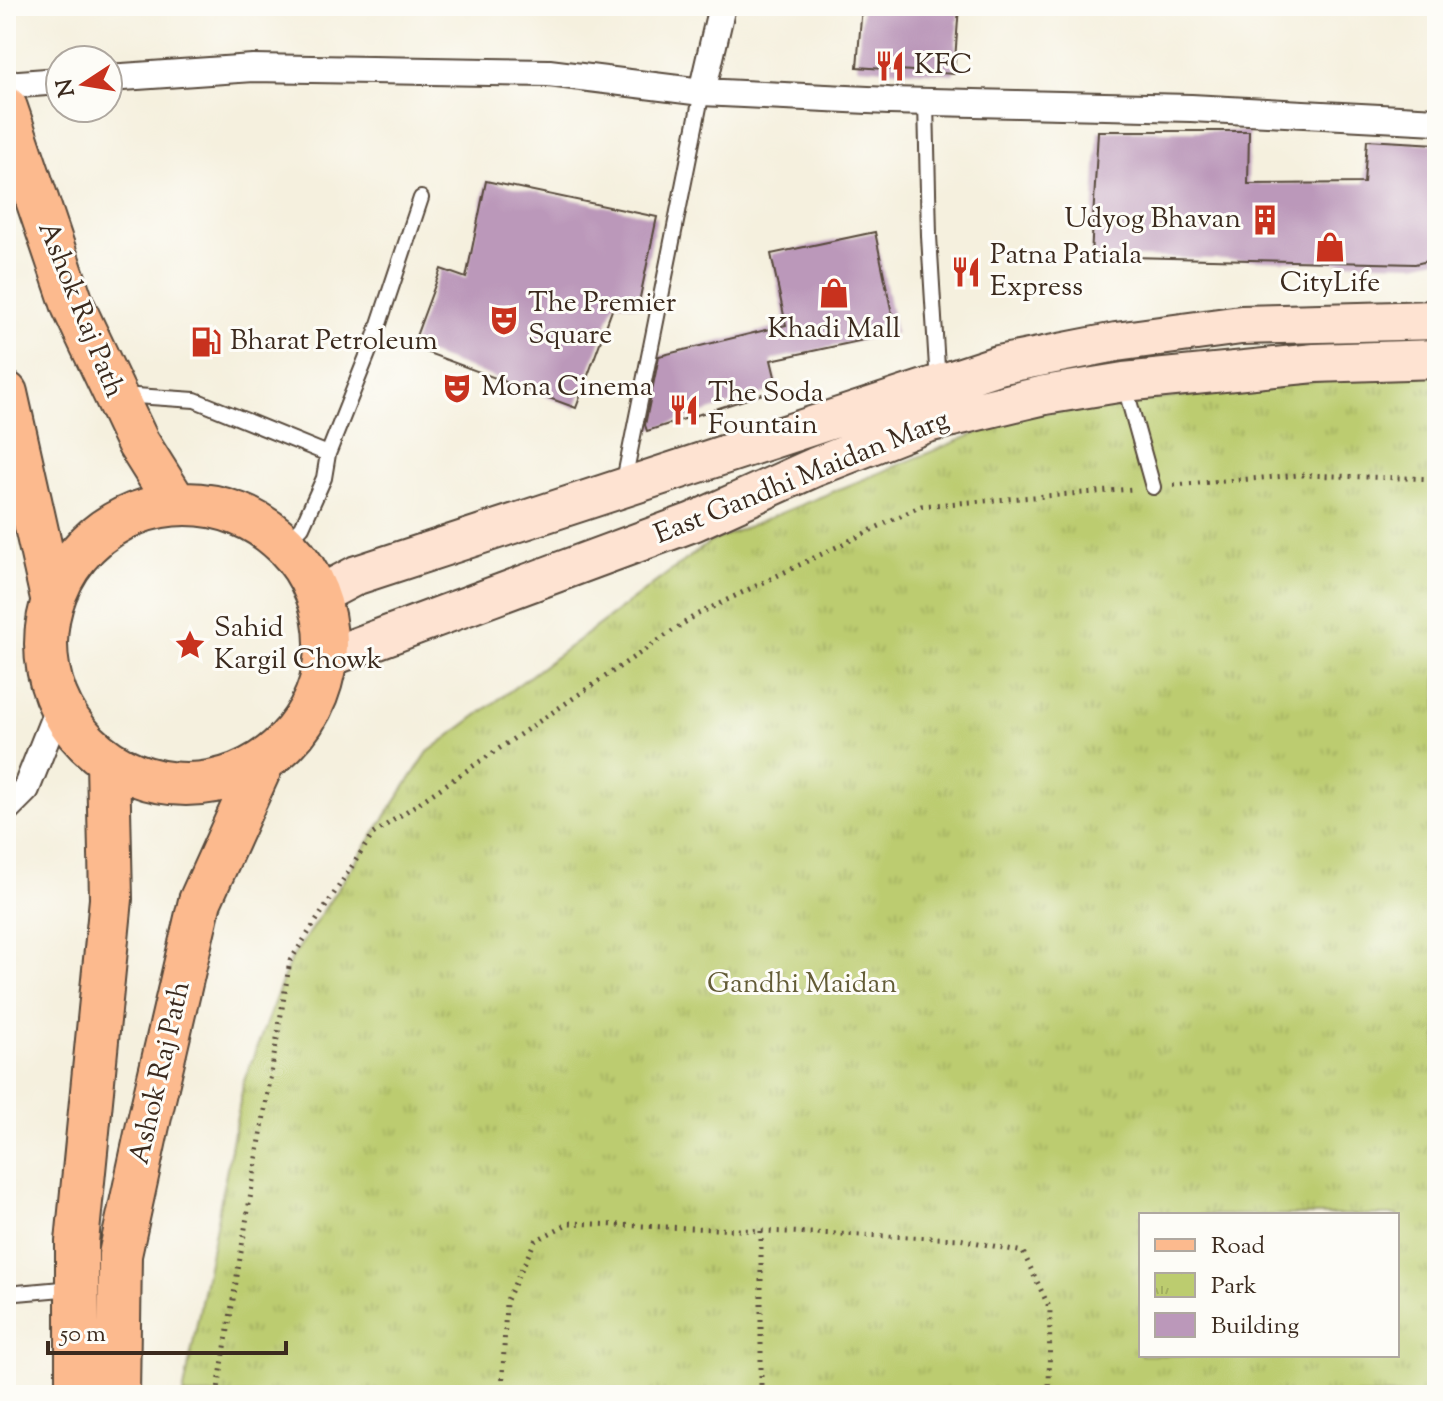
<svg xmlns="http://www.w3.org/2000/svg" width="1443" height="1401" font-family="'Sorts Mill Goudy',serif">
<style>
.park{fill:url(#park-tufts);stroke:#7c7b46;stroke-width:2;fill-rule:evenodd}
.building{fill:#bb98ba}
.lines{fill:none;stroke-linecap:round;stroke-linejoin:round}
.service-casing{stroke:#57483b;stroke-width:18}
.minor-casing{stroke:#57483b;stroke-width:30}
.secondary-casing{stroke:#57483b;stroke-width:42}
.primary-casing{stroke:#57483b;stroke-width:46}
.path{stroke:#57483b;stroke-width:5;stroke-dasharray:2 6;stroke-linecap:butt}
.service{stroke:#fff;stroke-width:14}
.minor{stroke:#fff;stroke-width:26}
.secondary{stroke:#fee3d2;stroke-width:38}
.primary{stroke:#fcba8e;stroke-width:42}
.labels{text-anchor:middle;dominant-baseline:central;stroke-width:6;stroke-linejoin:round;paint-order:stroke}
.poi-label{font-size:28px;fill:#3b2a1e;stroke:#fdfcf7;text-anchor:start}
.street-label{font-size:28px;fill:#3b2a1e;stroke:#fdfcf7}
.park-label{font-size:28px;fill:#625b36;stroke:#fdfcf7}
</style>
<defs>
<pattern id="park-tufts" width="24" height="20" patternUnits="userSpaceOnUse" patternTransform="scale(2)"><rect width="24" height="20" fill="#bccc6f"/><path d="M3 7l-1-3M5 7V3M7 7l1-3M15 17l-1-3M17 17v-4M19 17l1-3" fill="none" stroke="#a2af60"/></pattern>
</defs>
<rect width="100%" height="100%" fill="#fdfcf7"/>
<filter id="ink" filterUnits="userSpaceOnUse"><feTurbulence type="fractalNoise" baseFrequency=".0125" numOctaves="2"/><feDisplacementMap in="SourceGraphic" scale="16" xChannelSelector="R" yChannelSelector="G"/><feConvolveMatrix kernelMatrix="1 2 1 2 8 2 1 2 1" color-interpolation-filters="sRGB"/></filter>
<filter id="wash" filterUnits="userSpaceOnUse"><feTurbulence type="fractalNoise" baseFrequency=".006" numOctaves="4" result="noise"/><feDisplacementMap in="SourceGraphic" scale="32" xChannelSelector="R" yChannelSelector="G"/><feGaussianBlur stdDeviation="1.8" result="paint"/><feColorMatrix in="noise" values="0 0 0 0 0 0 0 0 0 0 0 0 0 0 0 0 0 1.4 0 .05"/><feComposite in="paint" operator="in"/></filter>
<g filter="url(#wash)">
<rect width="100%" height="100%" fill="#f5f0de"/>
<!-- park -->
<path class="park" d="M1437,367V1395H183L244,1081L290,961L428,752L710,542L1021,415ZM1141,1215H1397V1355H1141Z"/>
<g id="blocks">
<!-- building -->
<path class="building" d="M862,6H959L954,74L857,67Z
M1098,131H1249L1248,184L1364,183L1367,140L1437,144V259L1415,264L1091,256Z
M486,181L657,217L638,307L615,302L576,408L412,347L441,269L466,278Z
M875,232L896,333L771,360L778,389L647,431L645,425L659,356L786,325L771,254Z"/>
</g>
</g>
<g filter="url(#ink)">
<use href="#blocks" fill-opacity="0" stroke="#57483b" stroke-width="2"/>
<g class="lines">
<!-- service casing -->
<g class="service-casing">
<path id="service" d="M926,102L929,236L938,384
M1124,383L1153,487
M121,395L195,400L328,454
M623,486L702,92
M286,543L302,527L324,478L328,454L375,336L421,198
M6,1294L73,1288"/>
</g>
<!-- minor casing -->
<g class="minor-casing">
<path id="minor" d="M108,78L253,68L549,73L702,92L889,101L1191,108L1437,121
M6,85L60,81
M702,92L722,6
M6,809L26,789L59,706"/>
</g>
<!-- secondary casing -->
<g class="secondary-casing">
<path id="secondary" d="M319,595L357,575L998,365L1116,342L1241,325L1437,320
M327,658L693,522L815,467L927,423L1045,395L1124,382L1315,363L1437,359"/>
</g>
<!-- primary casing -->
<g class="primary-casing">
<path id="primary" d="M6,108L73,306L138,443L175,502
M6,393L52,598
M46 644a140 140 0 1 1 280 0a140 140 0 1 1-280 0Z
M77,1395V1242L111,899L108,762
M118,1395L120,1255L148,1125L200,901L262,764"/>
</g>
<!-- path -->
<path class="path" d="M1174,485L1300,475L1437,479
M761,1231V1395
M217,1395L290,961L373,834L696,615L921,506L1133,489
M502,1395L506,1302L535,1241L569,1223L959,1239L1023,1252L1050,1309L1049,1395"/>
<!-- service -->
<use href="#service" class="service"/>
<!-- minor -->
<use href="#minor" class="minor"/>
<!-- secondary -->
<use href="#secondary" class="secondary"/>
<!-- primary -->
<use href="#primary" class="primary"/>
</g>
</g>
<!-- icons -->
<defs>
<g id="restaurant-bare" transform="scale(2.4)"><path d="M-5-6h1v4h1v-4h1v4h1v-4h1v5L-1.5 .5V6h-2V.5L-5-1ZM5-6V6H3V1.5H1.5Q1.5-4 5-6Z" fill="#c8321e" stroke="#fdfcf7" stroke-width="2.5" paint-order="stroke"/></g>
<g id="building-bare" transform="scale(2.4)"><path d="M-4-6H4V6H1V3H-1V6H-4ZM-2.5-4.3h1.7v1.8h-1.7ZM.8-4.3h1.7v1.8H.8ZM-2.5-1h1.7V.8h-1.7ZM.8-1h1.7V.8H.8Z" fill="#c8321e" stroke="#fdfcf7" stroke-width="2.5" paint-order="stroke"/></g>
<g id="shop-bare" transform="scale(2.4)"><path d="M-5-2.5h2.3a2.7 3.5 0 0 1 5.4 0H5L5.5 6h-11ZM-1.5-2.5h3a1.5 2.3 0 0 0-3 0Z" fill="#c8321e" stroke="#fdfcf7" stroke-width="2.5" paint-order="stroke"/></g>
<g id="theatre-bare" transform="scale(2.4)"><path d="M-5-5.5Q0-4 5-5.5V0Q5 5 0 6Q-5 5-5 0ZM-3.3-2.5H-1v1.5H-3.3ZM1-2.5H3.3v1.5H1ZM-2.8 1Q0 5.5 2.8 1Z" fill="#c8321e" stroke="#fdfcf7" stroke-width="2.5" paint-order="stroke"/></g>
<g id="fuel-bare" transform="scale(2.4)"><path d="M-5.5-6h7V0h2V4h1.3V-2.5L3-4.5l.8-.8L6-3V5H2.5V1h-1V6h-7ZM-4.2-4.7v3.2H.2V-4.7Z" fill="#c8321e" stroke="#fdfcf7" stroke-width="2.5" paint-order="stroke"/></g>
<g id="sight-bare" transform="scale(2.4)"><path d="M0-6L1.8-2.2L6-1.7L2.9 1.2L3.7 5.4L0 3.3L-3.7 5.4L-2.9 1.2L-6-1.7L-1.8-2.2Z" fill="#c8321e" stroke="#fdfcf7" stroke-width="2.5" paint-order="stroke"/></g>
</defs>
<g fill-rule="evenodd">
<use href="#restaurant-bare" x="890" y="66"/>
<use href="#building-bare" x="1265" y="220"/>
<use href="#shop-bare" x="1330" y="247"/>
<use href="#restaurant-bare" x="966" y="272"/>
<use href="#shop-bare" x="834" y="293"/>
<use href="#theatre-bare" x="504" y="320"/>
<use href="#fuel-bare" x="206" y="342"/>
<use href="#theatre-bare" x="457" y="388"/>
<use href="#restaurant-bare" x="684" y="410"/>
<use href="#sight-bare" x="190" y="645"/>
</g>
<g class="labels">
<!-- poi labels -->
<g class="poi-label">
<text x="914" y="66">KFC</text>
<text x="1241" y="220" text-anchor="end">Udyog Bhavan</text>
<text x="990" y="256">Patna Patiala<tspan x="990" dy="32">Express</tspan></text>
<text x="1330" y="284" text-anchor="middle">CityLife</text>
<text x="528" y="304">The Premier<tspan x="528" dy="32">Square</tspan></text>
<text x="834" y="330" text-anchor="middle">Khadi Mall</text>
<text x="230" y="342">Bharat Petroleum</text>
<text x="481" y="388">Mona Cinema</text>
<text x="708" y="394">The Soda<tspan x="708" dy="32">Fountain</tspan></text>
<text x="214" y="629">Sahid<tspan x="214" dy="32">Kargil Chowk</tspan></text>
</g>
<!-- street labels -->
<g class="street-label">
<text transform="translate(80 310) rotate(68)">Ashok Raj Path</text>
<text transform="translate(802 478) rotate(-22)">East Gandhi Maidan Marg</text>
<text transform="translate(161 1073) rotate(-77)">Ashok Raj Path</text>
</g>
<!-- park labels -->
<g class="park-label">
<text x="802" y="985">Gandhi Maidan</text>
</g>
</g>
<!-- margin -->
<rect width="1443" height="1401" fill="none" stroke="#fdfcf7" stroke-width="32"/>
<!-- legend -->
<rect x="1139" y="1213" width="260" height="144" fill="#fdfcf7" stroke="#afa8a0" stroke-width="2"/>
<rect x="1155" y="1239" width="40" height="12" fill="#fcba8e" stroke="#afa8a0" stroke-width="2"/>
<text x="1211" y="1253" font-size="24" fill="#3b2a1e">Road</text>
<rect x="1155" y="1273" width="40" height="24" fill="url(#park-tufts)" stroke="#afa8a0" stroke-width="2"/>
<text x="1211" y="1293" font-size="24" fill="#3b2a1e">Park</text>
<rect x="1155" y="1313" width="40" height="24" fill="#bb98ba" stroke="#afa8a0" stroke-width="2"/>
<text x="1211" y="1333" font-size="24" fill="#3b2a1e">Building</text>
<!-- north arrow -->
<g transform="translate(84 84) rotate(258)"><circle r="38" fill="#fdfcf7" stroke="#afa8a0" stroke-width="2"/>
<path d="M0-6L14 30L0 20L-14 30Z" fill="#c8321e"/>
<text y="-12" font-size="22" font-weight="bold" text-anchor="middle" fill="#3b2a1e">N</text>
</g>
<!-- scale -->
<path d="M48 1341v12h238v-12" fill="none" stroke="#3b2a1e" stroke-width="4"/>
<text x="60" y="1341" font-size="24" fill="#3b2a1e" stroke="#fdfcf7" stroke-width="6" paint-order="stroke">50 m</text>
</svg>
